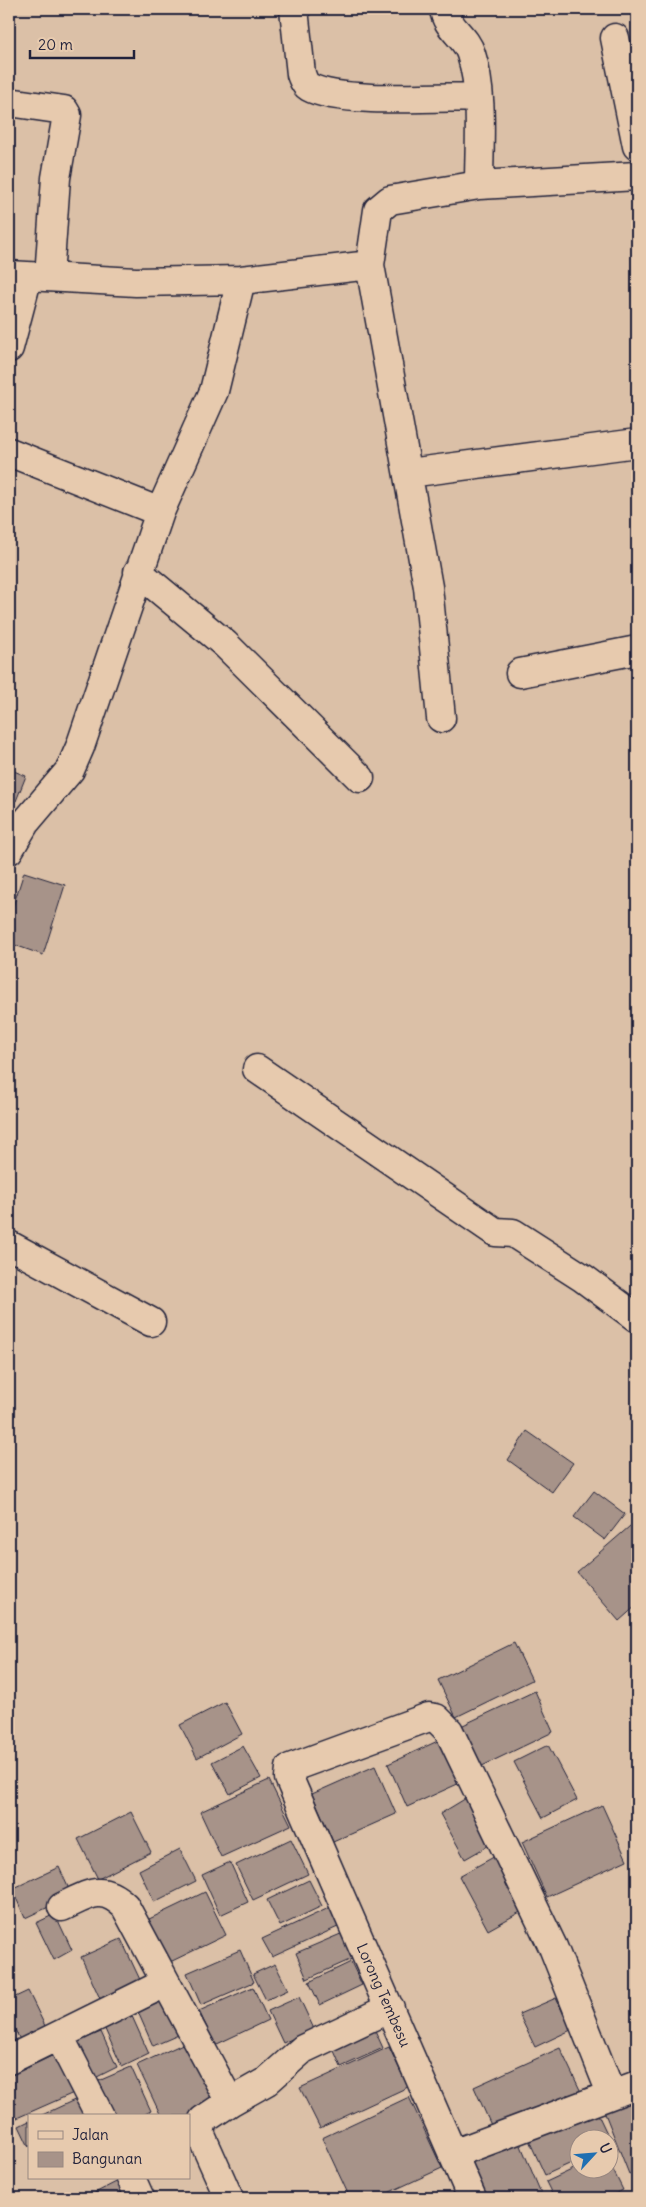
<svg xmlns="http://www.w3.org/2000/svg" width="646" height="2207" font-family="Delius,sans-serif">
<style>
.building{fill:#a79389;stroke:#22223b}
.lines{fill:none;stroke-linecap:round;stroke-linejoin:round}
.street-casing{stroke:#22223b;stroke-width:31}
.street{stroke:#e7caae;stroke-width:28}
.labels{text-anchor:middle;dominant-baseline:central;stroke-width:4.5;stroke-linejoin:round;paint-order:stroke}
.street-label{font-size:15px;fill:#22223b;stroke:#e7caae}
</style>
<rect width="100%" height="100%" fill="#dbc0a7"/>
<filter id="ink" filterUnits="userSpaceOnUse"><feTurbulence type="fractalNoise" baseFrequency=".02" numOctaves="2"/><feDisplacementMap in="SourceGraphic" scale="10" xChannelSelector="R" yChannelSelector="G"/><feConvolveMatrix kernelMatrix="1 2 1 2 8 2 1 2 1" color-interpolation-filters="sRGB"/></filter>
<g filter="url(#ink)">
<!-- building -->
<path class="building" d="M9,769L26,776L16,801L9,798Z
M24,872L65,885L43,955L9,943V919Z
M527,1431L573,1463L552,1492L508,1460Z
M594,1491L625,1514L605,1540L574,1517Z
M637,1520V1605L619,1621L577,1572Z
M514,1643L532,1680L456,1717L438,1680Z
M535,1691L553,1732L480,1767L461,1726Z
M225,1702L242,1734L197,1758L180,1725Z
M442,1739L462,1782L407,1807L388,1764Z
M548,1745L577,1800L543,1818L514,1762Z
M243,1746L261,1778L230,1794L212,1762Z
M375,1766L396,1814L333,1842L312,1794Z
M269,1780L291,1825L221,1857L200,1812Z
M468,1797L493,1843L465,1859L440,1814Z
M602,1805L627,1860L547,1897L522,1842Z
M131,1812L151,1852L98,1879L78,1839Z
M291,1839L308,1874L253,1900L236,1865Z
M180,1849L196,1881L154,1902L139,1870Z
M501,1853L531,1906L488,1930L459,1876Z
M230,1862L248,1902L220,1915L202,1875Z
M59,1867L72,1896L25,1918L12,1889Z
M309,1880L322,1906L280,1926L267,1900Z
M205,1892L226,1935L168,1963L147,1920Z
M331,1907L340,1926L272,1957L262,1939Z
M55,1914L72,1950L54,1960L36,1923Z
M343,1933L354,1958L307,1979L296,1953Z
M121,1939L142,1984L102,2003L81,1957Z
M240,1950L254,1982L201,2005L187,1973Z
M351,1962L362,1985L320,2005L309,1982Z
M275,1964L288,1990L266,2000L253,1974Z
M253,1987L268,2020L215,2045L199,2011Z
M28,1991L47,2030L21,2042L9,2017V2000Z
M299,1997L314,2029L283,2043L268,2011Z
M556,1998L571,2030L535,2047L519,2014Z
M167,1999L183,2033L153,2046L138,2012Z
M131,2014L149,2054L122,2067L104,2027Z
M373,2026L383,2048L341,2067L331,2044Z
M101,2032L117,2067L91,2080L74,2043Z
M187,2042L217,2107L189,2121V2116H161L137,2065Z
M389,2047L408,2087L320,2128L300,2088Z
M560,2048L581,2092L494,2132L474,2087Z
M60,2052L78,2091L10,2121L9,2076Z
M131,2067L151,2111L141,2116H109L94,2083Z
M81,2097L90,2116H40Z
M409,2097L442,2168L377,2198H350L322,2138Z
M636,2098L637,2170L629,2174L604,2111Z
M594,2106L612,2144L608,2146V2140H578V2160L545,2175L528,2138Z
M29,2121V2147L19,2126Z
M517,2136L543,2198H478L462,2159Z
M608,2160L623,2190L606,2198H554L546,2182L578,2167V2170H608Z
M124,2178L136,2198H91L89,2196Z"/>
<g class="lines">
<!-- street casing -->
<g class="street-casing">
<path id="street" d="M294,9L301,74C303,79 304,84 309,87C339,104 440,97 478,97
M444,9C446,28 466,36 471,54C484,95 479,142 479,185
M615,38L637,146
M9,102L64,110L67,115L56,178L49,277
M9,275L136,282L241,280L370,265
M9,348L28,276
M9,452L160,512
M409,473L637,443
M138,572L225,644L360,778
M520,673L637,650
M441,718L428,587L370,265L378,210L390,200L479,185L637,176
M9,850L25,823L70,770L80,747L160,512L214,391L241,280
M257,1069L495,1232L513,1233L583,1278L637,1318
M9,1245L151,1322
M62,1907C88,1895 101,1883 125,1906L230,2102L203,2120L200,2133L229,2198
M59,2036L100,2116
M9,2060L165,1983
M230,2102L267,2081L303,2049L390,2008
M453,2154L637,2085
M131,2178L140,2198
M472,2198L295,1792L289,1778L290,1768L429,1717L436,1718L449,1731L553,1947L611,2093"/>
</g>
<!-- street -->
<use href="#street" class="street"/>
</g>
</g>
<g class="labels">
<!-- street labels -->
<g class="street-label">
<text transform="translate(384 1995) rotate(66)">Lorong Tembesu</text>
</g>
</g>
<!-- margin -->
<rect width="646" height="2207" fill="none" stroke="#e7caae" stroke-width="30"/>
<rect x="15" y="15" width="616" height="2177" fill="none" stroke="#22223b" stroke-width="2" filter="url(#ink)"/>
<!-- legend -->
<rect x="28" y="2114" width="162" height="65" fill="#e7caae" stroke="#988780"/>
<rect x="38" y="2131" width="25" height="8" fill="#e7caae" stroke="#988780"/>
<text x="72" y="2140" font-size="15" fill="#22223b">Jalan</text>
<rect x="38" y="2152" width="25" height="15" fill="#a79389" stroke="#988780"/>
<text x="72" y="2164" font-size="15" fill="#22223b">Bangunan</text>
<!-- north arrow -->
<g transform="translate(594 2154) rotate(64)"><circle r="24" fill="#e7caae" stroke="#988780"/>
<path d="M0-4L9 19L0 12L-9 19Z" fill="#1f6fb2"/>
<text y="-8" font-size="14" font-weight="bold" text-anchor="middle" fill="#22223b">U</text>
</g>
<!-- scale -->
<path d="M30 50v8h104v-8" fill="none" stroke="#22223b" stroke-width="2.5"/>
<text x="38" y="50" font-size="15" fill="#22223b" stroke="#e7caae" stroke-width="4" paint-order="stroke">20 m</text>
</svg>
